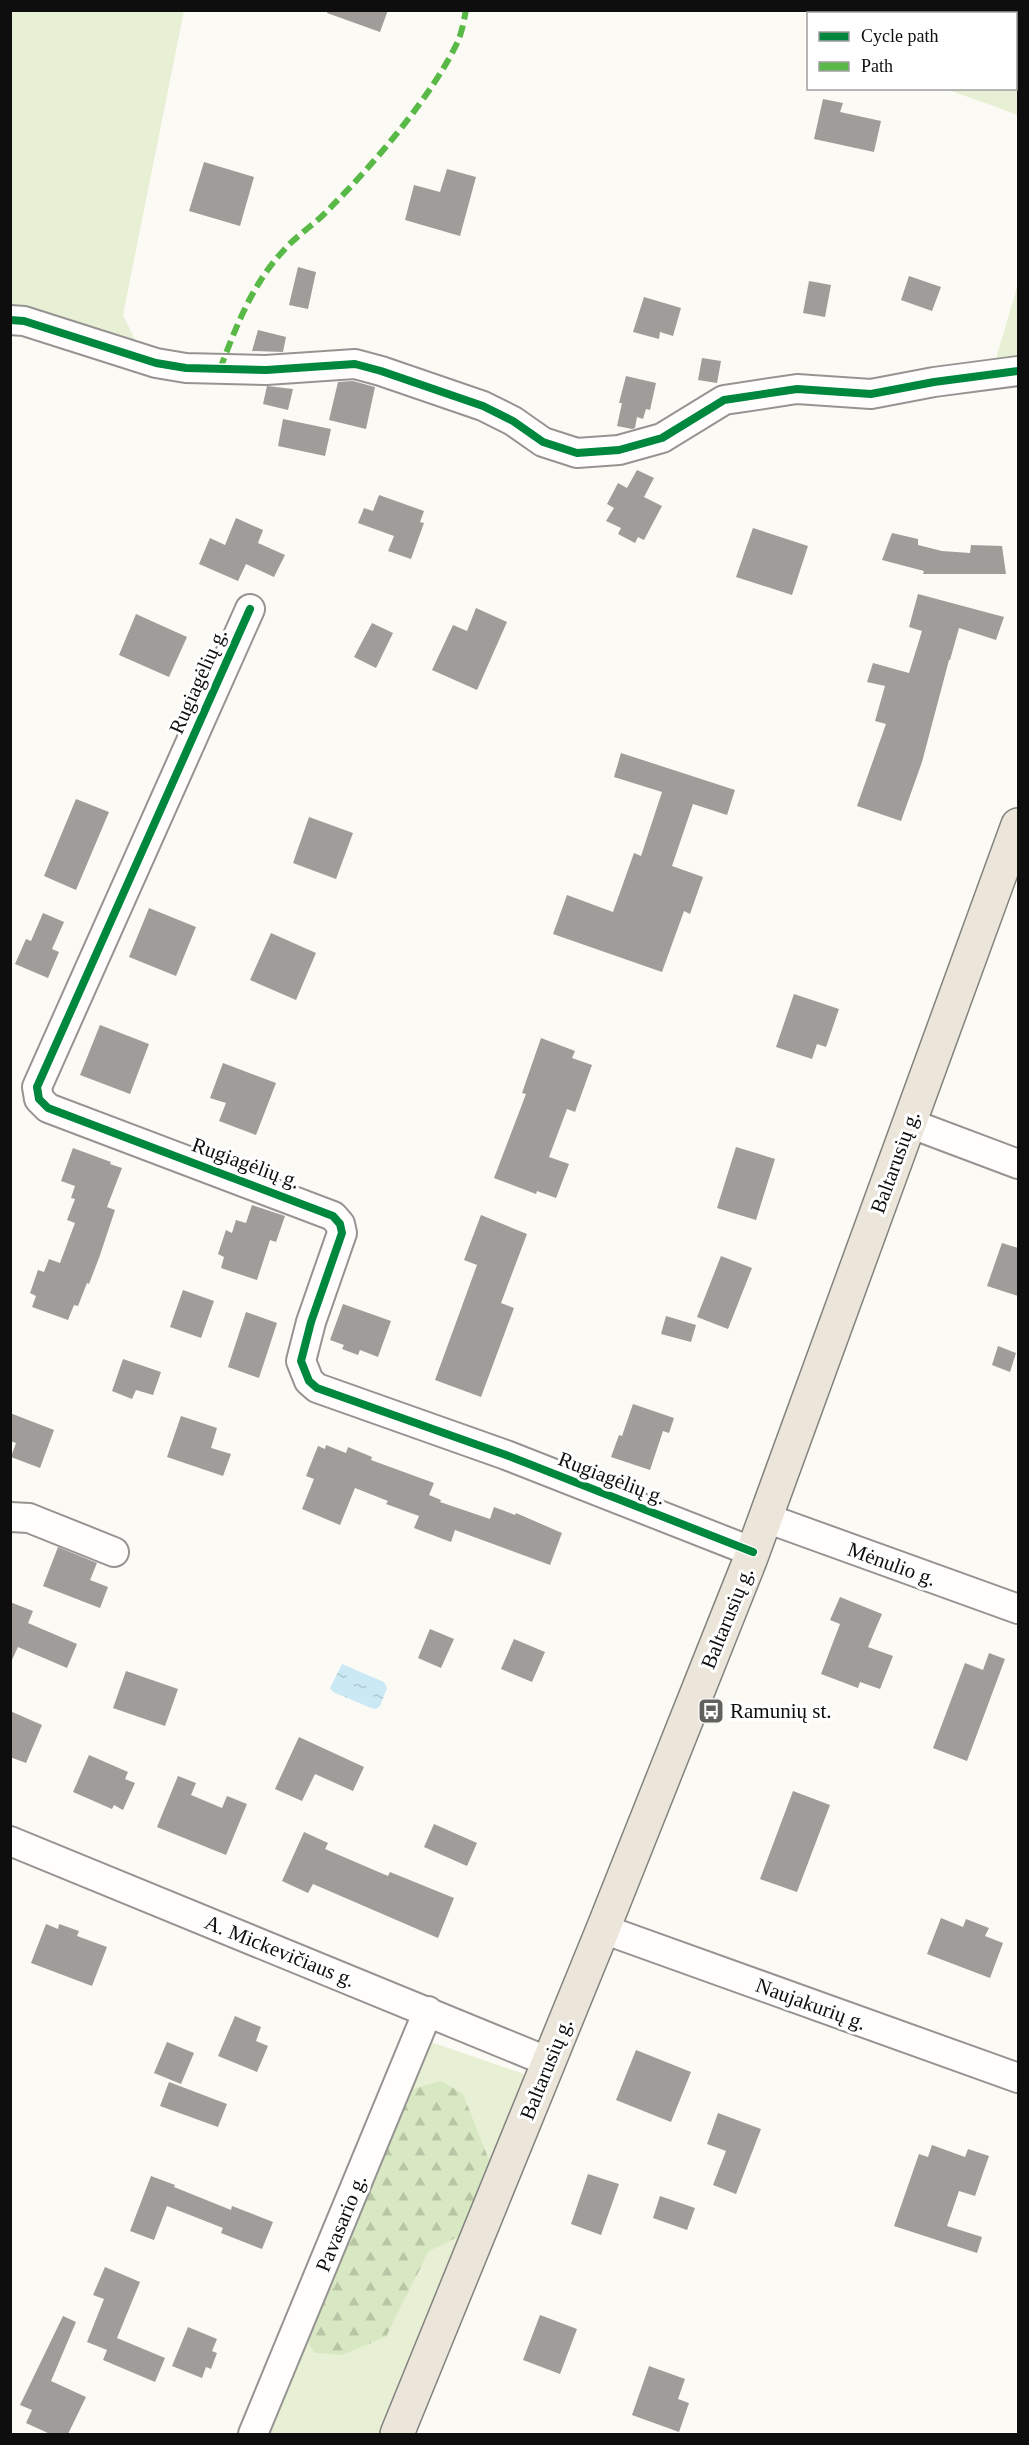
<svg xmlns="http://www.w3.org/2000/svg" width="1029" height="2445" font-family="'Times New Roman',serif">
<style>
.grass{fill:#e7f0d4}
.forest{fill:url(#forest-firs)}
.water{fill:url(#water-ripples)}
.building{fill:#9f9c99}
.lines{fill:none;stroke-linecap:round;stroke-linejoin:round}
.minor-casing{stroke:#959492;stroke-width:32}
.major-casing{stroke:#82827f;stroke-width:36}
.minor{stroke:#fffefd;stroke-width:28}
.major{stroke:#ece6da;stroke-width:33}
.quiet{stroke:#58b947;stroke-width:6;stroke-dasharray:12 6;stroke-linecap:butt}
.cycleway-casing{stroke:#fff;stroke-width:11}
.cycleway{stroke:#00873e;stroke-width:8}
.labels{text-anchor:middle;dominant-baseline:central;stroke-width:6;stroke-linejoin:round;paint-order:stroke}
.street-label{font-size:21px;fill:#0e0e0e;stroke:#fff}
.poi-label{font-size:21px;fill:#0e0e0e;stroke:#fff;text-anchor:start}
</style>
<defs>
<pattern id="forest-firs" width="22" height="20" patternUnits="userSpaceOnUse" patternTransform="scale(1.5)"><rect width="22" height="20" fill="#d8e8c2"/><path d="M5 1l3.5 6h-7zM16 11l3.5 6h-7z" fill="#b8c6a6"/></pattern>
<pattern id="water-ripples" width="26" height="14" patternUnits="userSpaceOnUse" patternTransform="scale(1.5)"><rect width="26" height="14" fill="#cbe9f4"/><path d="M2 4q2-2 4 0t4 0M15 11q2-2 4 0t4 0" fill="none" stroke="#adc7d0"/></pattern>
</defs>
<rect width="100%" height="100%" fill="#fcfaf4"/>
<!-- grass -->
<path class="grass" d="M10,11H184L123,315L140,350L11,312Z
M933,11H1018V115L946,89L1016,88V14L933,13Z
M1018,284V365L993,369Z
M428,2041L530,2076L383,2434H262L304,2335L314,2353L341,2355L386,2337L429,2251L406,2091Z"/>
<!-- forest -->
<path class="forest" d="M441,2081L463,2094L489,2160L460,2236L429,2251L386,2337L342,2355L314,2353L304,2335L406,2091Z"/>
<!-- water -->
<path class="water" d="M342,1664L384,1682L387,1688L380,1706L376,1709L371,1708L333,1692L330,1688Z"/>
<!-- building -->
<path class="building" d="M328,10H388L380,32L327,13Z
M823,99L843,103L840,112L881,121L874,152L814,139Z
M204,162L254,177L240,226L189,211Z
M447,169L476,177L460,236L405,220L414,185L440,192Z
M298,267L316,272L308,309L289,305Z
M909,276L941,287L932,311L901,300Z
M809,281L831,285L825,317L803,313Z
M644,297L681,308L673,336L660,332L659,339L633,332Z
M258,330L286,337L283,352L252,351Z
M702,358L721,361L717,383L698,380Z
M626,376L656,383L650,410L646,409L643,419L637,417L635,428L632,429L617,426L622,403H619Z
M353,381L375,387L366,429L329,420L338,382Z
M267,386L293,389L288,410L263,404Z
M283,419L331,429L325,456L278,446Z
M637,470L654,478L644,497L662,506L644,540L638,537L635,543L618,534L621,528L606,521L614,508L607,504L618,483L627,488Z
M379,495L424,511L420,522L424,523L411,559L388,551L394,536L358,523L364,508L373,511Z
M236,518L263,530L258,543L285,555L274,577L246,564L238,581L199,564L210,538L225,545Z
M753,528L808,546L792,595L736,577Z
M892,533L918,539V545L942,551L970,553L971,545L1002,546L1006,574H923L924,571L882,560Z
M918,594L1004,617L996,640L959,628L950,660H949L922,762L901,821L857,806L886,724L875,721L885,686L867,682L873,663L909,673L922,631L909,627Z
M476,608L507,622L477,690L432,670L453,625L467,631Z
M136,614L187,637L169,677L119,655Z
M372,623L393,633L376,668L354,657Z
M621,753L735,790L727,815L693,804L672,866L703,877L690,914L684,911L662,972L553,934L567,895L613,912L634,853L641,856L662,792L614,777Z
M76,799L109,812L76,890L44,876Z
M309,817L353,833L336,879L293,863Z
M149,908L196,927L176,976L129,957Z
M43,913L64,922L52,949L59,952L48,978L15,964L26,939L31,941Z
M271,933L316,953L296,1000L250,980Z
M794,994L839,1009L826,1047L817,1044L812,1059L776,1047Z
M100,1025L149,1044L130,1094L80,1075Z
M541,1038L575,1051L572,1058L592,1065L575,1112L567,1109L549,1157L569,1164L556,1198L537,1191L536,1194L494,1178L526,1094L522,1093Z
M223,1063L276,1083L256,1135L219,1121L226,1103L210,1098Z
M736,1147L775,1159L756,1220L717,1208Z
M73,1148L111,1162L110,1164L122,1168L107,1207L115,1210L99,1258L89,1284L87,1283L78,1306L74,1305L68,1320L32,1307L36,1296L30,1293L38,1270L44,1272L49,1259L60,1263L75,1223L67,1220L75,1199L71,1198L75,1186L61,1181Z
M252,1205L285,1216L276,1242L270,1240L257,1280L221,1268L224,1257L218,1254L226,1230L232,1233L236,1220L246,1223Z
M481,1215L527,1234L501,1303L514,1308L481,1397L435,1380L477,1265L464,1260Z
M1002,1243L1018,1248V1296L987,1286Z
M721,1256L752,1268L728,1329L697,1317Z
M183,1290L214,1301L201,1338L170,1327Z
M343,1304L391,1321L378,1357L360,1350L358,1355L342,1349L344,1345L330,1340Z
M246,1312L277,1323L259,1378L228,1367Z
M666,1316L696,1325L691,1342L661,1334Z
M998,1346L1016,1353L1010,1372L992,1365Z
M123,1359L161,1372L153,1395L136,1390L132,1399L112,1391Z
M633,1404L674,1418L669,1433L663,1431L650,1470L611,1457L619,1435L622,1436Z
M10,1413L54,1430L40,1468L11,1457L16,1443L10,1441Z
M181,1416L217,1428L211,1448L231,1454L223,1476L167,1457Z
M326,1445L346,1453L348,1447L372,1457L371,1460L434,1483L429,1495L441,1500L440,1502L490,1519L494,1507L515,1515L516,1513L562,1533L550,1565L455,1530L451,1542L414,1528L419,1516L386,1504L388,1501L355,1488L340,1525L302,1509L314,1479L306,1476L318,1446L325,1449Z
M58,1547L97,1563L90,1580L108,1587L100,1608L43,1586Z
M840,1597L882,1614L868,1647L893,1656L880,1689L860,1682L858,1688L821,1674L840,1624L830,1620Z
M10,1602L33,1611L28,1623L77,1644L67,1668L18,1647L10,1664Z
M430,1629L454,1639L441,1668L418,1658Z
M514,1639L545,1652L532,1682L501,1669Z
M989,1653L1005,1659L967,1761L933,1748L965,1663L983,1670Z
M126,1671L178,1689L165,1726L113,1708Z
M10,1711L42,1725L26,1763L10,1757Z
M299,1737L364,1767L353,1791L315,1774L302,1801L275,1789Z
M89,1755L128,1772L125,1779L135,1783L123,1810L114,1805L112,1809L73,1792Z
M178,1776L196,1783L191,1795L222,1808L227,1796L247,1804L226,1855L157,1827Z
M793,1791L830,1805L797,1892L760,1879Z
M434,1824L477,1843L467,1866L424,1847Z
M304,1832L328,1843L325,1849L388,1876L390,1872L454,1898L438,1938L313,1884L308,1893L282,1881Z
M941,1918L963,1927L966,1919L989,1928L985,1936L1003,1943L990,1978L927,1954Z
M46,1924L58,1929L59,1924L79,1931L77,1936L107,1947L92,1986L31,1963Z
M235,2016L261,2027L256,2041L268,2046L257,2072L218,2056Z
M167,2042L194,2053L181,2084L154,2073Z
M636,2050L691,2072L671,2122L616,2100Z
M169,2082L227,2104L218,2127L160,2106Z
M718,2113L761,2129L736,2194L713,2185L726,2151L707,2144Z
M932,2145L965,2157L968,2149L989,2156L975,2196L959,2191L947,2226L982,2237L977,2253L894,2226L919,2154L928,2157Z
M588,2174L619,2184L601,2235L571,2224Z
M151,2176L175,2185L174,2187L231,2210L232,2206L273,2222L262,2249L221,2233L223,2228L167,2206L154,2240L130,2231Z
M660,2196L695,2208L687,2230L653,2218Z
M105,2267L140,2282L117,2338L165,2358L155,2382L103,2360L107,2350L87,2342L104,2299L93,2295Z
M540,2315L577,2329L560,2374L523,2360Z
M63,2316L76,2322L51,2381L86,2397L68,2434H50L26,2423L32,2410L20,2405Z
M188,2327L217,2339L212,2351L217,2353L211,2369L206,2367L202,2378L172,2366Z
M649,2366L685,2379L678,2399L689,2403L679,2432L632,2415Z"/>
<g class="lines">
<!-- minor casing -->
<g class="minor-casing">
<path id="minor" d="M10,320L24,321L156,363L186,368L266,370L355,364L381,371L483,406L513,421L543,442L577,453L619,450L662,438L724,400L797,389L871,394L934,382L1018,371
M250,609L37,1087L39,1099L48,1108L333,1216L340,1224L342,1233L311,1322L301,1361L309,1381L317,1388L506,1455L753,1552
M909,1123L1018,1164
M10,1517L29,1518L114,1552
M766,1518L1018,1609
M10,1841L549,2062
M603,1929L1018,2078
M253,2434L428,2011"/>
</g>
<!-- major casing -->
<g class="major-casing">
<path id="major" d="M397,2434L603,1929L750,1560L1018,825"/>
</g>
<!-- minor -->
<use href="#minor" class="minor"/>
<!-- major -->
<use href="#major" class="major"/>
<!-- quiet -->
<path class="quiet" d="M220,369C236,327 252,284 284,250C298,234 317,223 331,207C373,165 433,95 458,41C462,32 464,20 466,10"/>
<!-- cycleway casing -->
<g class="cycleway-casing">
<path id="cycleway" d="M10,320L24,321L156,363L186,368L266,370L355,364L381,371L483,406L513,421L543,442L577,453L619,450L662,438L724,400L797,389L871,394L934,382L1018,371
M250,609L37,1087L39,1099L48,1108L333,1216L340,1224L342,1233L311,1322L301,1361L309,1381L317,1388L506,1455L753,1552"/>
</g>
<!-- cycleway -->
<use href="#cycleway" class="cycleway"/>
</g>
<!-- icons -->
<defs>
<g id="bus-square" transform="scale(1.35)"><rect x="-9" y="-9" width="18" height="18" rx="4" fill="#61615e" stroke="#fff"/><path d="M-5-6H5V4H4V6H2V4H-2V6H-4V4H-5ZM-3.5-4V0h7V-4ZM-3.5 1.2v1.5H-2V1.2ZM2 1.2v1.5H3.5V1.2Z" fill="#fff"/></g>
</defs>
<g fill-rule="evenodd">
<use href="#bus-square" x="711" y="1711"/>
</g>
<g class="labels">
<!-- street labels -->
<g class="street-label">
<text transform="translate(198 681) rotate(-66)">Rugiagėlių g.</text>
<text transform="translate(895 1162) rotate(-70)">Baltarusių g.</text>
<text transform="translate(246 1163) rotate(20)">Rugiagėlių g.</text>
<text transform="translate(612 1478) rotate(21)">Rugiagėlių g.</text>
<text transform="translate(892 1564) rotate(20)">Mėnulio g.</text>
<text transform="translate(727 1618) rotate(-68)">Baltarusių g.</text>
<text transform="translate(280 1951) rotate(22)">A. Mickevičiaus g.</text>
<text transform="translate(811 2004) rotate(20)">Naujakurių g.</text>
<text transform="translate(546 2069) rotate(-68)">Baltarusių g.</text>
<text transform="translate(341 2223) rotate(-68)">Pavasario g.</text>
</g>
<!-- poi labels -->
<g class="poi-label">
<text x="730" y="1711">Ramunių st.</text>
</g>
</g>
<!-- border -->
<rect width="1029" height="2445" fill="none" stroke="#0e0e0e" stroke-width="24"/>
<!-- legend -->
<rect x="807" y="12" width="210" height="78" fill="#ffffff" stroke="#9f9f9f" stroke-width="1.5"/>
<rect x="819" y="32" width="30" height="9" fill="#00873e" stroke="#9f9f9f" stroke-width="1.5"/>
<text x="861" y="42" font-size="18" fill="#0e0e0e">Cycle path</text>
<rect x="819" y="62" width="30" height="9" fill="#58b947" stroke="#9f9f9f" stroke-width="1.5"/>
<text x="861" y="72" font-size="18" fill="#0e0e0e">Path</text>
</svg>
